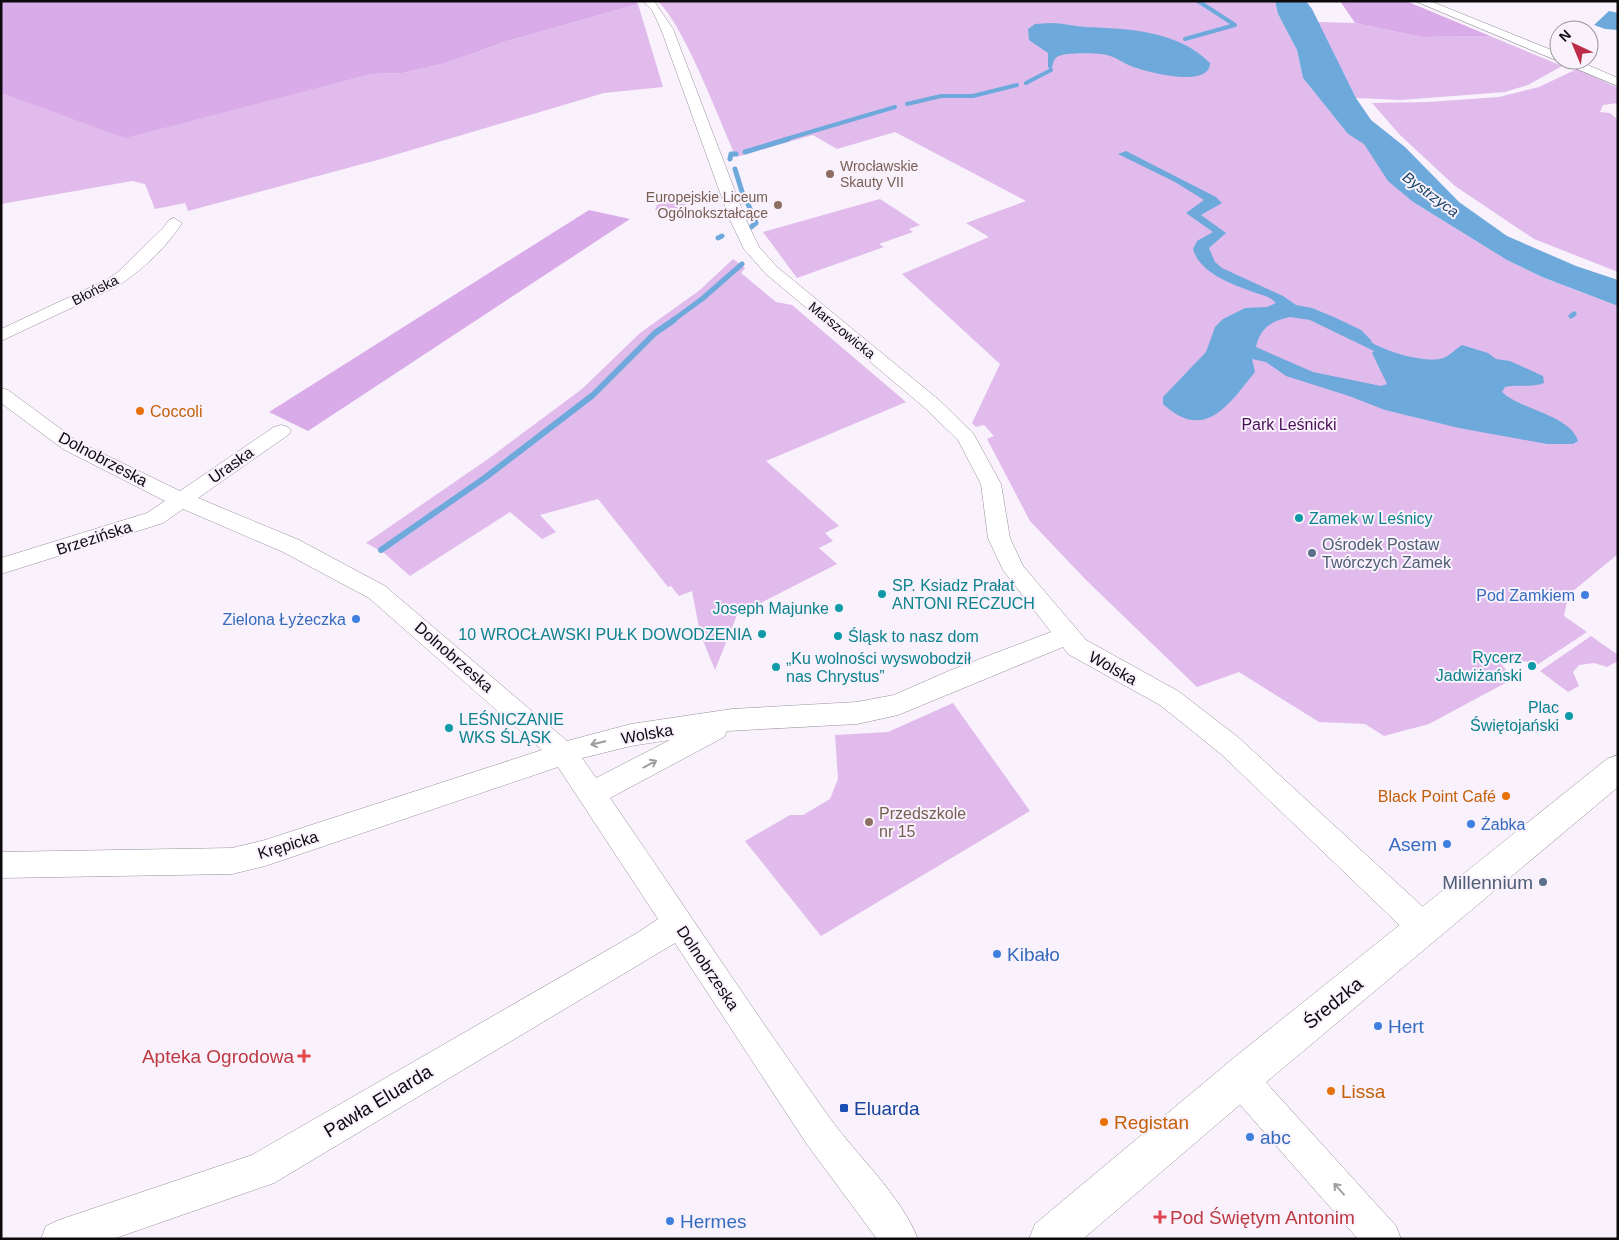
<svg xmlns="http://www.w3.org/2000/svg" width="1619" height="1240" font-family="Helvetica,sans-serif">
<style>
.green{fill:#e0bbec}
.forest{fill:#d9abe8}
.water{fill:#6ea9dc;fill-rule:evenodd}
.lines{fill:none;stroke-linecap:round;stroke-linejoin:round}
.stream-far2{stroke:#6ea9dc;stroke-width:4}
.stream-far1{stroke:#6ea9dc;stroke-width:5}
.stream{stroke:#6ea9dc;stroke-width:6}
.minor-casing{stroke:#98909b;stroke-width:1}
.major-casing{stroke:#98909b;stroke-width:1}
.minor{fill:#fff;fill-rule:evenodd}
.major{fill:#fff;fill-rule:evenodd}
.oneway{stroke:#9e9d9f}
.education-dot{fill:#8d6e63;stroke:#f9f1fc;stroke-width:2}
.food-dot{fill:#e8710a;stroke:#f9f1fc;stroke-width:2}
.culture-dot{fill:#0f9aa8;stroke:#f9f1fc;stroke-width:2}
.service-dot{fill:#5c6f8a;stroke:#f9f1fc;stroke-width:2}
.shop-dot{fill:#3f7fe0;stroke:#f9f1fc;stroke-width:2}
.health-dot{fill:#e0444e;stroke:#f9f1fc;stroke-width:2}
.transit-dot{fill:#1a4fb4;stroke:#f9f1fc;stroke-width:2}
.labels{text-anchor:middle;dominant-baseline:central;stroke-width:4;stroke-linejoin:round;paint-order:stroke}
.far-education-label{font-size:14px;fill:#785e54;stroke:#f9f1fc;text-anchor:start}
.far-street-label{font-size:14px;fill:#0d0a0e;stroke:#f9f1fc}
.far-water-label{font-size:15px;font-style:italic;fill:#1b476a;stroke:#f9f1fc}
.food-label{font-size:16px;fill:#c56008;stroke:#f9f1fc;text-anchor:start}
.park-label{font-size:16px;fill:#491159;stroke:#f9f1fc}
.street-label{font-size:16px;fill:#0d0a0e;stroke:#f9f1fc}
.culture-label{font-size:16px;fill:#0d838f;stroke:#f9f1fc;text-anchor:start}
.service-label{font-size:16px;fill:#4e5e75;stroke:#f9f1fc;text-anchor:start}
.shop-label{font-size:16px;fill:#366cbe;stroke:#f9f1fc;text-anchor:end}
.education-label{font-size:16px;fill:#785e54;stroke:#f9f1fc;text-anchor:start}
.near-shop-label{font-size:19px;fill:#366cbe;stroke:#f9f1fc;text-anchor:start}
.near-service-label{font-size:19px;fill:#4e5e75;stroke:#f9f1fc;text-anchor:end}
.near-street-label{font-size:19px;fill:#0d0a0e;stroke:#f9f1fc}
.near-health-label{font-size:19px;fill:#be3a42;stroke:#f9f1fc;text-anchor:end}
.near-food-label{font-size:19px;fill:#c56008;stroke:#f9f1fc;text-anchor:start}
.near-transit-label{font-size:19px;fill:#164399;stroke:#f9f1fc;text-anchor:start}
</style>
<rect width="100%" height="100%" fill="#f9f1fc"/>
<!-- green -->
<path class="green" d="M657,1H1275L1278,14L1297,50L1303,78L1348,134L1364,143L1389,181L1413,202L1507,260L1542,277L1618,306V554L1573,591L1568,597L1564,616L1587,632L1537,665C1530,661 1522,662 1514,659L1502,665L1511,675L1509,681L1429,724L1384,736L1365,724L1319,722L1239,672L1197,687L1086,580L1030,521L987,439L994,436L984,425L976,427L972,423L1000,364L902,274L989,237L966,223L1026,201L895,132L837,149L813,135L736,157C720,122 683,22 657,1Z
M638,4L663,87L604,93L381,159L188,211L185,203L155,209L145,184L132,181L1,204V93L125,137L372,74L403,73L446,63L507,41Z
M1318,22L1355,23L1421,37L1490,36L1562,66L1528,85L1505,92L1401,100L1356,98Z
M1577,69L1618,88V103L1603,105L1600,112L1610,113L1618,120V272L1534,239L1455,186L1400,135L1372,103L1428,102L1499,97L1539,87Z
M880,199L920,225L909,229L913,232L879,244L884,247L797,278L763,232Z
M666,202L685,204L690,213L680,216L655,210L657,205Z
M733,259L745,268L741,273L776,302L792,305L906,402L766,461L839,526L825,533L833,541L819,548L837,564L737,615L715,670L700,633L692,591L679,596L671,586L668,587L598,499L540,515L556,532L542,539L510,512L410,576L384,553L366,543L488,459L582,389L640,333L700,290Z
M1591,636L1618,655V661L1607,667L1594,663L1579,665L1573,672L1579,686L1568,692L1540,671Z
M953,703L1030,811L821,936L745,841L790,815H803L830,799L838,779L835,735L888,732Z"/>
<!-- forest -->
<path class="forest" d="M1,1H635L638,4L507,41L446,63L403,73L372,74L125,138L1,93Z
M1340,1H1406L1490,36L1421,37L1355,23Z
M589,210L630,219L308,431L269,412Z"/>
<!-- water -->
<path class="water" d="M1275,1H1306L1312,9L1356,98L1371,120L1405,147L1459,202L1507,236L1576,266L1618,280V306L1542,277L1507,260L1413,202L1388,181L1364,144L1348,134L1303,78L1297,50L1278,14Z
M1609,11L1618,13V30L1605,29L1594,25Z
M1051,23C1061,23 1074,26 1085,27C1129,29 1177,30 1210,63C1210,89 1146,72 1131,66C1123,63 1116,57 1107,55C1098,53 1064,52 1057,57C1053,59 1053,66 1051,70L1048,67V53L1029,40L1028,29L1035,24Z
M1126,151L1216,197L1222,203L1201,215L1226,233L1209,248L1215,262L1222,268L1283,296L1296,305L1312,308L1336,318L1361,330L1372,341L1371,342C1384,351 1426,364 1443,358C1450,356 1455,349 1462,345L1488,353L1496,359L1510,361L1543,376L1544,383C1532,388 1517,384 1505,387L1502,392C1521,410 1570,415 1578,441L1573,444H1547L1459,428L1385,410L1349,396L1286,376L1266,362L1252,359L1255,372C1229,404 1205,443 1163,404V397L1206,352L1215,327L1223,319L1245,308L1267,307L1276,303C1269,295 1257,294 1248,290C1228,283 1199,271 1193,249L1197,241L1213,232L1186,213L1204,200L1175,182L1118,154ZM1290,317L1310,320L1374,351L1372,353L1387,384L1381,386L1313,372L1256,347C1260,328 1271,321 1290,317Z"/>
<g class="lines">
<!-- stream-far2 -->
<path class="stream-far2" d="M1185,39L1235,25L1198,1
M1026,83L1051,70
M907,104L941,96H973L1017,85
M783,140L895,107"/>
<!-- stream-far1 -->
<path class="stream-far1" d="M745,152L788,139
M730,159L731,154H736
M735,169L743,195
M748,204L756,223L751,227
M718,238L722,236
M1571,316L1574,314
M672,321L702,299L742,264"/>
<!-- stream -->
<path class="stream" d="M381,550L486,477L593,395L655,333L674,320"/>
<!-- minor casing -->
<g class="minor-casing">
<path id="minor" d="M643,1H654L673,29L746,220L759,247L777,267L939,400L973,433L1001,484L1010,538L1023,566L1086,640L1178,691L1239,738L1435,918L1439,928L1435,938L1424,943L1413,938L1221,754L1160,705L1068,654L1063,647L898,715L857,724L727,731L724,737L610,798C683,904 754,1012 829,1117C857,1156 900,1194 918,1239H877L806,1143L675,943L274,1183L113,1239H41L46,1226L59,1220L252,1155L637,933L658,919L558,767L265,866L232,874L1,878V852L232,848L265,840L542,750L369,598L283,552L183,509L163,523L1,574V558L147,513L165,501L63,449L1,403V388L8,390L77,441L180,491L274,427L281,425L288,427L291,431L288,435L198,498L299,540L385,586L567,741L631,724L732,709L857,702L894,695L951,670L1051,632L1003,570L988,538L981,484L958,440L925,408L765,273L744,249L730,220L661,29L652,10ZM670,740L596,778L582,758L631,746Z
M1415,1H1430L1559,53V60H1576L1618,78V86Z
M174,218L182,223C167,247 141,271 118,286L1,341V329L106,280L118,272L163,228L169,220Z
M1240,1062L1252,1067L1396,1226L1401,1239H1358L1228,1091L1223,1079L1228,1067Z"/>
</g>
<!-- major casing -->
<g class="major-casing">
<path id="major" d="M1618,755V787L1264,1084L1083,1239H1029L1035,1224L1236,1056L1607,759Z"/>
</g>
<!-- minor -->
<use href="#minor" class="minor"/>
<!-- major -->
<use href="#major" class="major"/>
</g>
<!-- one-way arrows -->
<defs><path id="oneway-shaft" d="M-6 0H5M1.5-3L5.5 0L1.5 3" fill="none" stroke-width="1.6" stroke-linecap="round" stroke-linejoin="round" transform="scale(1.25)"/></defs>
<g class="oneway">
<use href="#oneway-shaft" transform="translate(598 743) rotate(167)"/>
<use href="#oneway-shaft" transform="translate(650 764) rotate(-28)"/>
<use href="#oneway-shaft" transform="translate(1339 1189) rotate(-132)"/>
</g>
<!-- markers -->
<g class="education-dot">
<circle cx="830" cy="174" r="5"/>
<circle cx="778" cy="205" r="5"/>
<circle cx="869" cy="822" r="5"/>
</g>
<g class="food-dot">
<circle cx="140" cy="411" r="5"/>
<circle cx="1506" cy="796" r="5"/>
<circle cx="1331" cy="1091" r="5"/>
<circle cx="1104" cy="1122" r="5"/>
</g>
<g class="culture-dot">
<circle cx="1299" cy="518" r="5"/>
<circle cx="882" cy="594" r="5"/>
<circle cx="839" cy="608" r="5"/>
<circle cx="762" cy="634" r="5"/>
<circle cx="838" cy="636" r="5"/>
<circle cx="1532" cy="666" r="5"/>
<circle cx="776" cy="667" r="5"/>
<circle cx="1569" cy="716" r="5"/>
<circle cx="449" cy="728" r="5"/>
</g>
<g class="service-dot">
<circle cx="1312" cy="553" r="5"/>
<circle cx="1543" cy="882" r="5"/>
</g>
<g class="shop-dot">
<circle cx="1585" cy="595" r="5"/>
<circle cx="356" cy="619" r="5"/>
<circle cx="1471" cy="824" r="5"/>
<circle cx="1447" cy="844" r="5"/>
<circle cx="997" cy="954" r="5"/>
<circle cx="1378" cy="1026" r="5"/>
<circle cx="1250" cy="1137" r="5"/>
<circle cx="670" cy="1221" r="5"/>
</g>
<g class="health-dot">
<path d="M301.5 1048.5h5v5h5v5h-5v5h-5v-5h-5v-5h5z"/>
<path d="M1157.5 1209.5h5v5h5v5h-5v5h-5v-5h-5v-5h5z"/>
</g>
<rect class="transit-dot" x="839" y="1103" width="10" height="10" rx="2.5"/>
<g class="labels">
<!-- far-education labels -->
<g class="far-education-label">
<text x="840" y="166">Wrocławskie<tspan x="840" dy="16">Skauty VII</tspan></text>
<text x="768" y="197" text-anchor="end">Europejskie Liceum<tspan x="768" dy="16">Ogólnokształcące</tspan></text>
</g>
<!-- far-street labels -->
<g class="far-street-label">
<text transform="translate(95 290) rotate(-27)">Błońska</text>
<text transform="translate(842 330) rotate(39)">Marszowicka</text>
</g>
<!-- far-water labels -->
<g class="far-water-label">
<text transform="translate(1431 194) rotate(36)">Bystrzyca</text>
</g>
<!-- food labels -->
<g class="food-label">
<text x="150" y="411">Coccoli</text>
<text x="1496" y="796" text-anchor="end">Black Point Café</text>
</g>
<!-- park labels -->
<g class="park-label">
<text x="1289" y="424">Park Leśnicki</text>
</g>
<!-- street labels -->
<g class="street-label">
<text transform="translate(103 459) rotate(28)">Dolnobrzeska</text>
<text transform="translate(231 465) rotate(-35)">Uraska</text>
<text transform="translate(94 538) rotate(-18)">Brzezińska</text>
<text transform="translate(454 657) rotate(41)">Dolnobrzeska</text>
<text transform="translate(1113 668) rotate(29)">Wolska</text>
<text transform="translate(647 734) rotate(-10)">Wolska</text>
<text transform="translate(288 845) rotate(-17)">Krępicka</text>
<text transform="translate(708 968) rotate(56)">Dolnobrzeska</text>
</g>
<!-- culture labels -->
<g class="culture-label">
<text x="1309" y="518">Zamek w Leśnicy</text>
<text x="892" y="585">SP. Ksiadz Prałat<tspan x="892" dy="18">ANTONI RECZUCH</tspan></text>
<text x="829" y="608" text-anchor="end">Joseph Majunke</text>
<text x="752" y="634" text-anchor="end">10 WROCŁAWSKI PUŁK DOWODZENIA</text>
<text x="848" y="636">Śląsk to nasz dom</text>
<text x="1522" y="657" text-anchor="end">Rycerz<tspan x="1522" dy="18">Jadwiżański</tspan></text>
<text x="786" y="658">„Ku wolności wyswobodził<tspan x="786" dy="18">nas Chrystus”</tspan></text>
<text x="1559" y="707" text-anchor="end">Plac<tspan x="1559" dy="18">Świętojański</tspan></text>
<text x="459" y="719">LEŚNICZANIE<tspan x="459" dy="18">WKS ŚLĄSK</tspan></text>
</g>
<!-- service labels -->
<g class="service-label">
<text x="1322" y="544">Ośrodek Postaw<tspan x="1322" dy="18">Twórczych Zamek</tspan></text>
</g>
<!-- shop labels -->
<g class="shop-label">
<text x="1575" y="595">Pod Zamkiem</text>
<text x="346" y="619">Zielona Łyżeczka</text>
<text x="1481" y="824" text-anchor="start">Żabka</text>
</g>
<!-- education labels -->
<g class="education-label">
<text x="879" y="813">Przedszkole<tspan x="879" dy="18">nr 15</tspan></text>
</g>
<!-- near-shop labels -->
<g class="near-shop-label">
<text x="1437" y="844" text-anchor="end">Asem</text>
<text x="1007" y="954">Kibało</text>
<text x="1388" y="1026">Hert</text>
<text x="1260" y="1137">abc</text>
<text x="680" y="1221">Hermes</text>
</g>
<!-- near-service labels -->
<g class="near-service-label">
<text x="1533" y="882">Millennium</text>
</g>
<!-- near-street labels -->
<g class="near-street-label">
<text transform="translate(1333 1003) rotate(-39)">Średzka</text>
<text transform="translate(378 1101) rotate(-31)">Pawła Eluarda</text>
</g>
<!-- near-health labels -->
<g class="near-health-label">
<text x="294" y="1056">Apteka Ogrodowa</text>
<text x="1170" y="1217" text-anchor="start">Pod Świętym Antonim</text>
</g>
<!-- near-food labels -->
<g class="near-food-label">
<text x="1341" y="1091">Lissa</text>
<text x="1114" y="1122">Registan</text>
</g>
<!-- near-transit labels -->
<g class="near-transit-label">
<text x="854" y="1108">Eluarda</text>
</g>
</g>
<!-- border -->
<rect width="1619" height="1240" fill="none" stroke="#0d0a0e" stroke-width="5"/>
<!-- north arrow -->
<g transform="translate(1574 45) rotate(316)"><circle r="24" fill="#f9f1fc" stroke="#9b959d"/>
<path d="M0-4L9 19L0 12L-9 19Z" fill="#bc2b47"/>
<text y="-8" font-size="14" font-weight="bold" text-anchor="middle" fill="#0d0a0e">N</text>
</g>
</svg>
